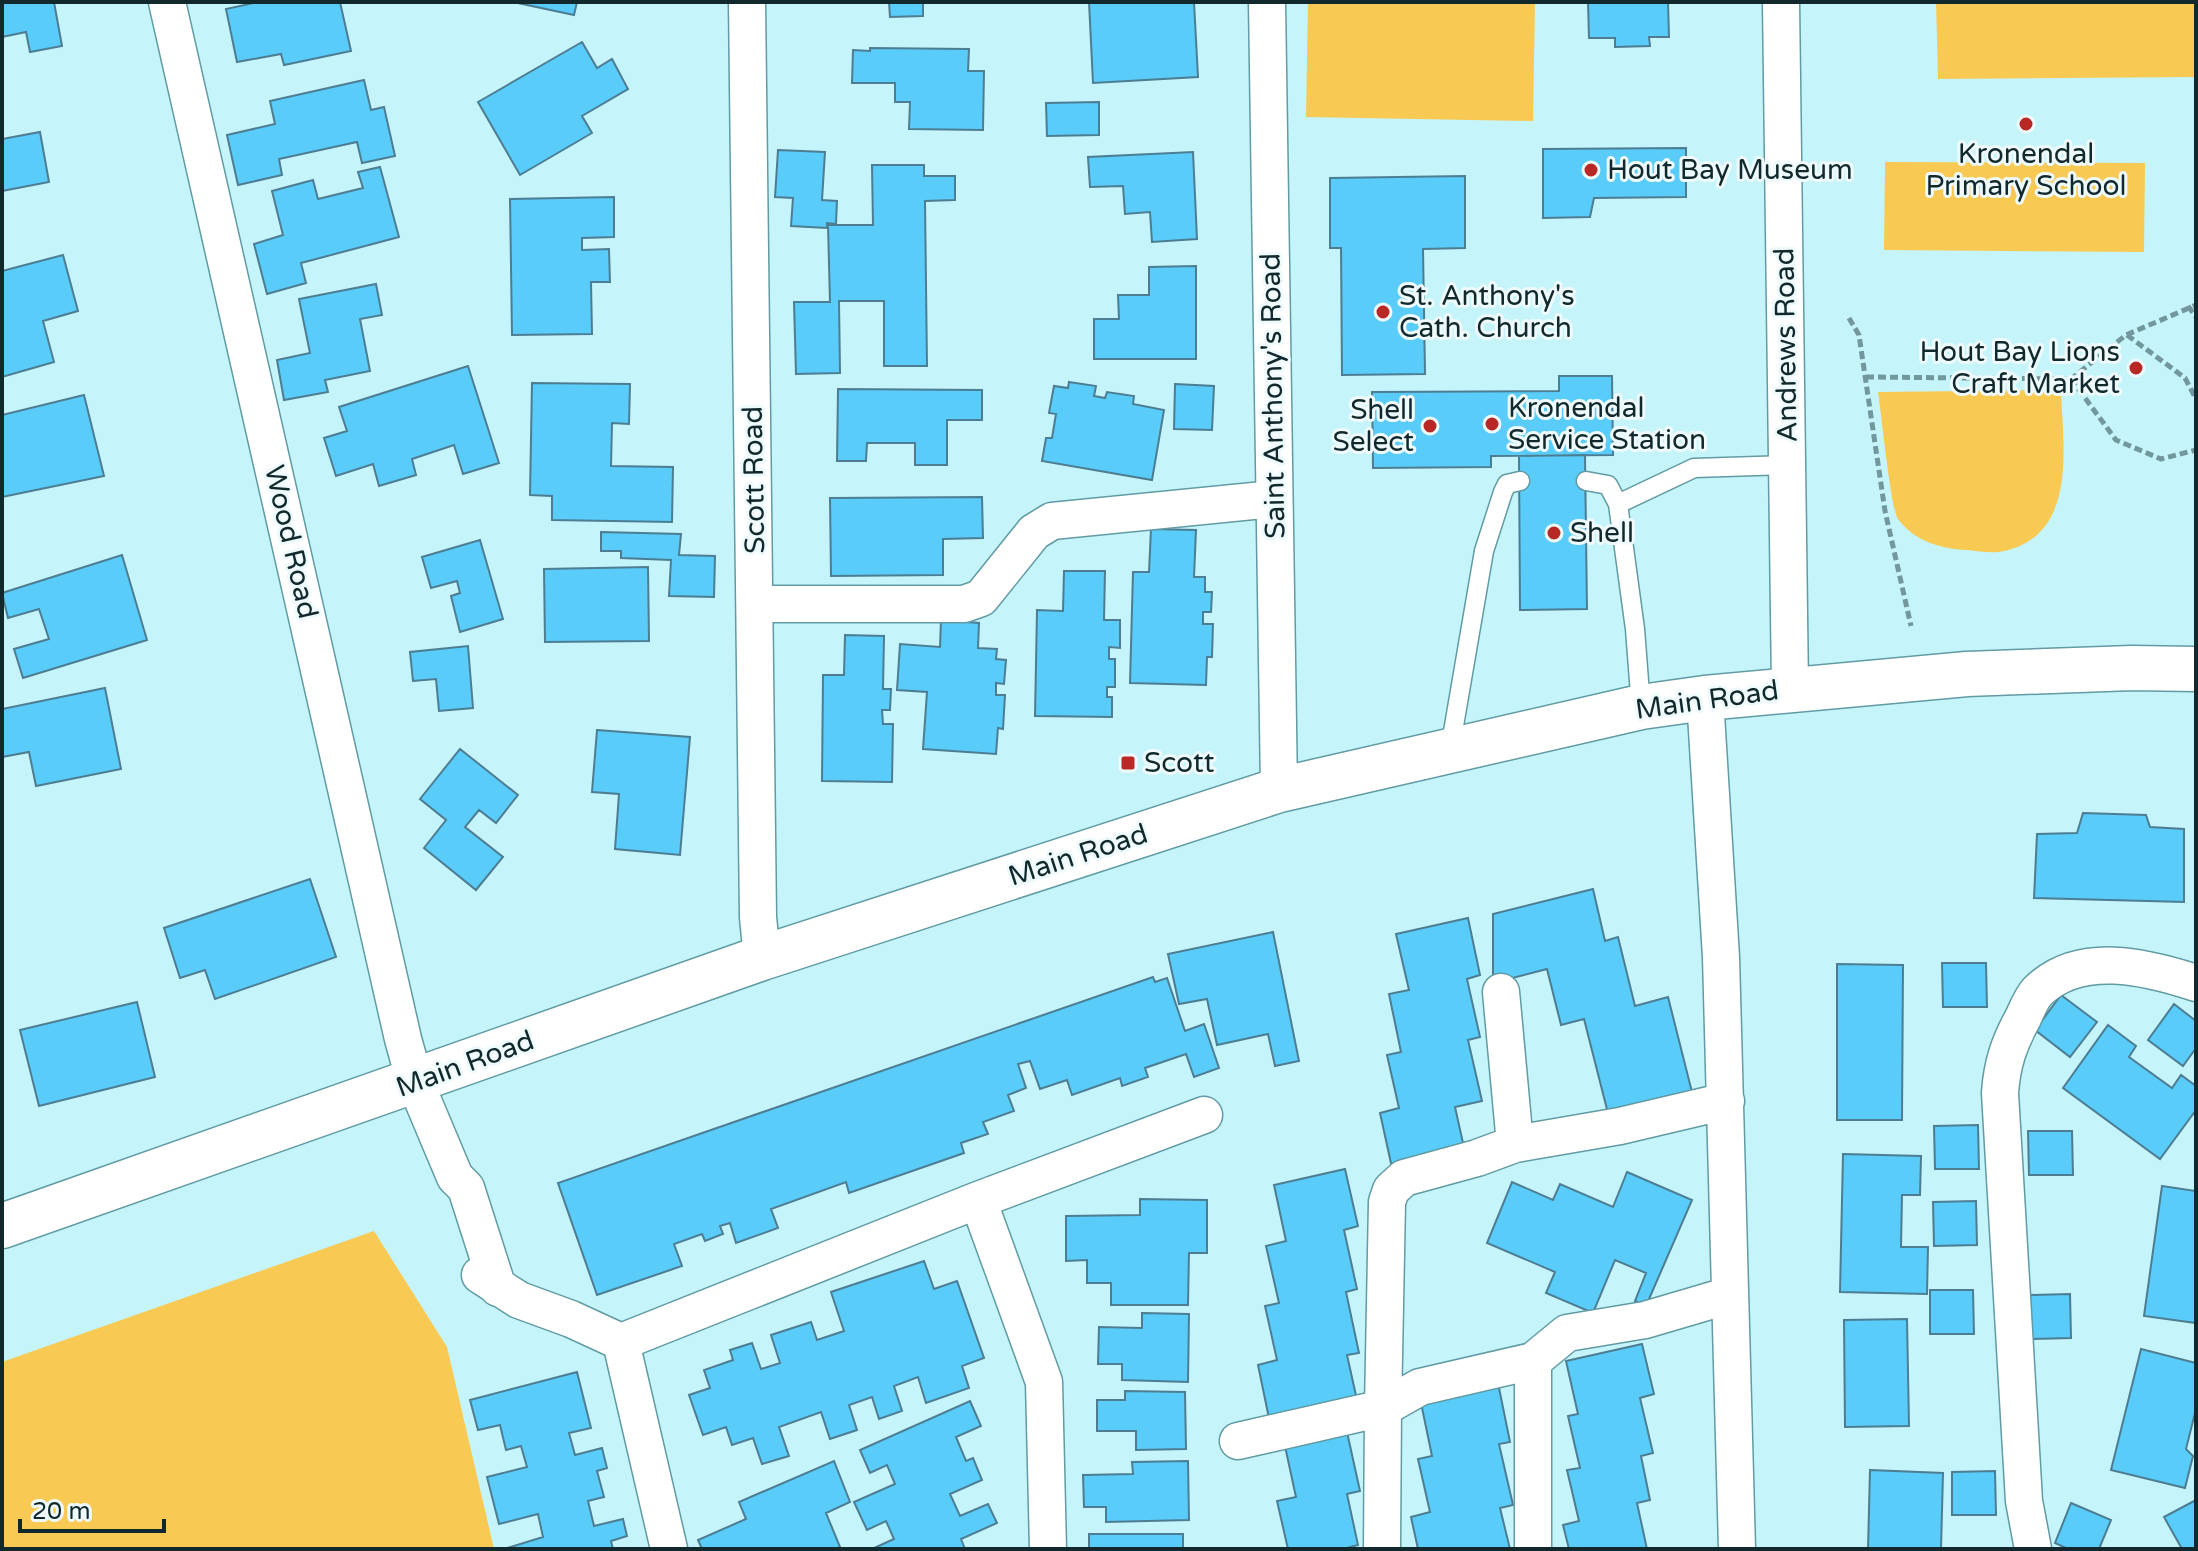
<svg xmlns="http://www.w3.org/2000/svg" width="2198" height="1551" font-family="'Varela Round',sans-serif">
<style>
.green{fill:#f8ca54}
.building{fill:#59ccf9;stroke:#4d7d92;stroke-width:2}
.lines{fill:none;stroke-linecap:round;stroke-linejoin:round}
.lane-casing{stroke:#619ba3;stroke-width:21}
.street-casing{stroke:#619ba3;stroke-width:39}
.primary-casing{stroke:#619ba3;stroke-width:47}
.path{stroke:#72979d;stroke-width:5;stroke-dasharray:8 4;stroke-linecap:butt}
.lane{stroke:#fff;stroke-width:18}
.street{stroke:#fff;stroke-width:36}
.primary{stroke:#fff;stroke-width:44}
.poi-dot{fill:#b82926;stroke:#effafc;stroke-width:3}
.labels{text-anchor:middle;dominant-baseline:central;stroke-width:6;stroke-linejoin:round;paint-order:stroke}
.poi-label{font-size:28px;fill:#11292d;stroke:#effafc;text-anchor:start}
.street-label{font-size:28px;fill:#11292d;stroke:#effafc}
</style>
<rect width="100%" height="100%" fill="#c5f5fb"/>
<!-- green -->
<path class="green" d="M1308,2H1535L1533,121L1306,117Z
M1936,2H2196V77L1938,79Z
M1885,162L2145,163L2144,252L1884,250Z
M2061,390C2063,447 2078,535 2004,551C1993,554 1979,551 1967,550C1941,549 1914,541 1898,519C1891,510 1881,411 1878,392Z
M374,1231L447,1347L494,1549H2V1362Z"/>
<!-- building -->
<path class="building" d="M2,2H54L62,46L30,52L26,32L2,37Z
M258,2H340L351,51L284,65L281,54L237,62L226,9Z
M513,2H577L574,15Z
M889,2H923V16L890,17Z
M1089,2H1194L1198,77L1093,83Z
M1588,2H1668L1669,37H1649L1650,46L1615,47V38H1589Z
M582,42L597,68L612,59L628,89L582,116L592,133L520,175L478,102Z
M870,48L969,49L968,71H984L983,130L909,129L910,102H895V83H852L853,50L870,51Z
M364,80L371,110L384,107L395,156L362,163L357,142L279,159L282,175L238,185L227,135L275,124L270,101Z
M1099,102V135L1047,136L1046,103Z
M40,132L49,182L2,191V139Z
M1686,148V197L1594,198L1590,217L1543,218V149Z
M778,150L825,152L822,200L837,201L836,224L827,223V228L791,226L793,198L775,197Z
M1193,152L1197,239L1152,242L1150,212L1125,214L1123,186L1090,187L1088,157Z
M872,165H924V176H955V200L925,201L927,366H884V301H839L840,373L796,374L794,302H830L828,225H873Z
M380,167L399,237L301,263L306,283L267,294L254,244L283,235L272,191L313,180L318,199L363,188L358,172Z
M1465,176V248L1423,249L1425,374L1342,375L1341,248H1330V178Z
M614,197V237L582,238V250L609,249L610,282H591L592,334L512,335L510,199Z
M63,255L78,311L43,321L54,362L2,377V271Z
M1196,266V359H1094V319H1119L1118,295H1149V267Z
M376,284L382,315L360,319L370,371L325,380L328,392L284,400L277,360L310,353L299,299Z
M468,366L499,463L463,474L454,445L412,459L416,475L379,486L373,464L336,476L324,438L347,431L339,407Z
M1559,376H1612L1613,455L1491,456V467L1373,468L1372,392L1559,391Z
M1069,382L1096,386L1094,396L1105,398L1107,392L1134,396L1133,404L1164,410L1152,480L1042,461L1046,438H1052L1056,414L1049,413L1054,386L1068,388Z
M532,383L630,384L629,424L612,423L611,466L673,467L672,522L552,520V496L530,495Z
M1175,384L1214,386L1212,430L1174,429Z
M838,389L982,390V420H947V465H915V443H867L866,461H837Z
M84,395L104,476L2,497V415Z
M1585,455L1587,609L1520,610L1519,456Z
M982,497L983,538L943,539V575L831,576L830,498Z
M1151,529L1196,530L1194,577H1205V592H1212L1211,612H1203V624H1213L1212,657H1207L1206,685L1130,683L1133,572H1149Z
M601,532L681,534L679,555L715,556L714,597L669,596L671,560L621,558V551H601Z
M480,540L503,619L460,632L451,596L460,593L457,581L431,588L422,557Z
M122,555L147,640L23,678L14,649L49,639L39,609L8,618L2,593Z
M648,567L649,641L545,642L544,569Z
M1064,571H1105L1104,620H1120V648L1109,647V659H1115V687H1107V697H1112V717L1035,716L1037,610L1063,611Z
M941,620L979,623L978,648L997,649L996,659L1006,660L1004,684L996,683V695H1005L1003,729L998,728L996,754L923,749L927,692L897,690L900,644L940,647Z
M845,635L884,636L883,689H891L890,710H882L883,724H893L892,782L822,781L823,675H844Z
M468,646L473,708L439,711L436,679L413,681L410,652Z
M105,688L121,769L36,786L29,752L2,757V709Z
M597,730L690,737L680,855L615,849L619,794L592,792Z
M460,749L518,795L496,823L479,810L465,827L503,857L476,890L424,848L446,820L420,799Z
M2083,813L2146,815L2150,827L2184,829V902L2034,898L2037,834L2077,833Z
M310,879L336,957L215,999L205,970L180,978L164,928Z
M1593,889L1605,941L1618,937L1635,1006L1668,997L1695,1104L1611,1125L1584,1019L1561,1025L1547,969L1493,983V914Z
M1468,918L1480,975L1467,979L1480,1037L1468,1040L1482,1101L1455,1107L1467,1161L1394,1177L1380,1113L1399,1108L1387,1055L1401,1052L1389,994L1409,990L1396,934Z
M1273,932L1299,1061L1275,1066L1268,1034L1217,1045L1207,999L1179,1004L1168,954Z
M1942,963H1986L1987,1007H1943Z
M1837,964L1903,965L1902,1120H1837Z
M1153,977L1155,982L1167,978L1185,1031L1204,1024L1219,1068L1194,1077L1186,1054L1145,1068L1148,1077L1122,1086L1120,1078L1072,1095L1067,1080L1040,1089L1030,1061L1018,1064L1026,1088L1008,1095L1014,1111L983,1122L988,1134L961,1143L964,1153L849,1193L846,1182L771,1209L778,1228L736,1243L730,1223L720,1226L723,1234L705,1241L702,1234L674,1244L682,1266L597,1295L558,1183Z
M2061,995L2097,1022L2070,1057L2035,1030Z
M137,1002L155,1077L39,1106L20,1030Z
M2174,1004L2196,1021V1048L2183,1066L2148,1040Z
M2108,1025L2136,1046L2129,1057L2172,1088L2181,1075L2196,1086V1110L2160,1159L2063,1088Z
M1978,1125L1979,1169H1935L1934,1126Z
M2028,1131H2072L2073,1175H2029Z
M1843,1154L1921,1156L1920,1195H1902L1901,1247H1928L1927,1294L1840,1292Z
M1345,1169L1358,1226L1344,1230L1357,1289L1346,1292L1359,1353L1347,1355L1359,1409L1271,1428L1258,1365L1277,1360L1265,1306L1279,1303L1266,1246L1286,1241L1274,1185Z
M1627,1172L1692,1200L1646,1306L1635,1301L1646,1273L1615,1260L1593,1313L1546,1293L1555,1272L1487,1243L1512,1182L1553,1200L1560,1184L1613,1207Z
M2162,1186L2196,1191V1323L2144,1316Z
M1140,1199L1207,1200V1253H1189L1188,1305H1111V1283H1087V1260L1066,1261V1216L1140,1215Z
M1976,1201L1977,1245L1934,1246L1933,1202Z
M924,1261L934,1289L957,1281L984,1358L962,1366L969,1388L926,1403L918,1377L894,1386L902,1411L879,1419L872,1397L849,1405L857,1430L830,1439L821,1412L779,1427L789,1456L762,1464L753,1438L732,1445L726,1427L703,1435L689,1395L710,1388L704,1370L733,1360L730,1350L752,1343L761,1369L780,1363L771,1335L811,1322L817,1340L844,1331L831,1292Z
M1930,1290H1973L1974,1334H1930Z
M2070,1294L2071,1338L2027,1339V1295Z
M1142,1313L1189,1314L1188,1382L1122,1380V1364H1098L1099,1327L1142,1328Z
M1907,1319L1909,1426L1845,1427L1844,1320Z
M1642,1344L1654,1394L1640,1398L1653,1453L1641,1456L1650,1500L1637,1503L1647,1549H1569L1563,1525L1579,1521L1567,1470L1580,1468L1568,1416L1578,1414L1566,1361Z
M2141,1349L2196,1363V1409L2186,1449L2193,1456L2185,1488L2111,1470Z
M577,1372L591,1428L569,1433L575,1455L602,1448L607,1468L597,1471L604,1497L588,1501L594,1526L623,1519L627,1536L611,1541L613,1549H504L543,1537L538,1514L499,1524L487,1477L527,1467L521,1446L506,1450L500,1425L478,1430L470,1400Z
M1498,1383L1510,1442L1499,1444L1513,1505L1500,1508L1510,1549H1418L1411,1517L1430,1512L1418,1459L1432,1456L1420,1398Z
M1125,1391L1185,1392L1186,1449L1136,1450V1431H1097V1400H1125Z
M970,1401L981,1426L956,1437L966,1461L973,1458L982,1480L950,1494L960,1516L988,1504L997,1523L961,1539L965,1549H872L894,1539L886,1521L867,1530L854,1502L895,1484L887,1465L870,1473L860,1450Z
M1345,1423L1360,1491L1347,1494L1358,1545L1343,1549H1288L1277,1501L1296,1497L1283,1437Z
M834,1461L850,1502L826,1513L840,1547L835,1549H702L698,1540L746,1519L739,1502Z
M1188,1461L1189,1520L1106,1522V1507H1084L1083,1475L1133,1474L1132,1462Z
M1870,1470L1943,1473L1941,1549H1868Z
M1995,1471L1996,1515H1952V1472Z
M2196,1500V1549H2182L2164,1517Z
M2071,1503L2111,1520L2099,1549H2068L2055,1543Z
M1089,1534H1183V1549H1089Z"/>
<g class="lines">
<!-- lane casing -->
<g class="lane-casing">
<path id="lane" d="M1586,481L1608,485L1618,504L1635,629L1641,707
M1618,504L1694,468L1787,465
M1450,749L1484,551L1503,492L1507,484L1520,481"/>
</g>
<!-- street casing -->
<g class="street-casing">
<path id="street" d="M167,2L403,1039L415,1082L455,1177L466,1188L498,1288
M747,2L758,917L762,958
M1267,2L1279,790
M1781,2L1790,689
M756,604H964L981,598L1034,532L1052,521L1274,499
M1705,698L1721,957L1737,1549
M1501,992L1515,1144
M1726,1101L1620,1126L1515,1144L1477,1158L1404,1178L1391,1190L1387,1202L1383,1408L1420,1387L1533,1361L1567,1333L1645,1320L1730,1295
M978,1200L1044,1382L1048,1549
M480,1275L519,1300L571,1319L621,1342L978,1200L1204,1115
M621,1342L669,1549
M1238,1441L1383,1408L1382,1549
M1533,1549V1361
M2033,1549L2024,1501L2000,1093C2002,1064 2009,1043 2023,1018C2027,1009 2032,997 2038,991C2080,950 2147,967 2196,983"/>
</g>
<!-- primary casing -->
<g class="primary-casing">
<path id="primary" d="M2,1226L762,958L1279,790L1641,707L1705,698L1967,674L2132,668L2196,669"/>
</g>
<!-- path -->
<path class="path" d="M2188,306L2196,317
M1849,318L1859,335L1885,511L1911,626
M2127,335L2185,378L2196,399
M1866,377L2071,379L2126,335L2196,305
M2071,379L2116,440L2161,459L2196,450"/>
<!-- lane -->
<use href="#lane" class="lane"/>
<!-- street -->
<use href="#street" class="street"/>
<!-- primary -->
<use href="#primary" class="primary"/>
</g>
<!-- markers -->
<g class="poi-dot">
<circle cx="2026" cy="124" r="8"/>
<circle cx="1591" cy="170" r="8"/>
<circle cx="1383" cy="312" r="8"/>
<circle cx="2136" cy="368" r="8"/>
<circle cx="1492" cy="424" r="8"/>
<circle cx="1430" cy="426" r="8"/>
<circle cx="1554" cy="533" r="8"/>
<rect x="1120" y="755" width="16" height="16" rx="4"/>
</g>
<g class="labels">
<!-- poi labels -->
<g class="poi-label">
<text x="2026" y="154" text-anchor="middle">Kronendal<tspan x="2026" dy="32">Primary School</tspan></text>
<text x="1607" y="170">Hout Bay Museum</text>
<text x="1399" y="296">St. Anthony's<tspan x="1399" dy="32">Cath. Church</tspan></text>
<text x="2120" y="352" text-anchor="end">Hout Bay Lions<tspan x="2120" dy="32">Craft Market</tspan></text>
<text x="1508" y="408">Kronendal<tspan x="1508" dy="32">Service Station</tspan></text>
<text x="1414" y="410" text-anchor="end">Shell<tspan x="1414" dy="32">Select</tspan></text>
<text x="1570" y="533">Shell</text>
<text x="1144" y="763">Scott</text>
</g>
<!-- street labels -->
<g class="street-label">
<text transform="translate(1786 345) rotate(-91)">Andrews Road</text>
<text transform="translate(1273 396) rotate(-91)">Saint Anthony's Road</text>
<text transform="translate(754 480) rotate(-91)">Scott Road</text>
<text transform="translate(291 542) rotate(77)">Wood Road</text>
<text transform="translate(1707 700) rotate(-8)">Main Road</text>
<text transform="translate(1078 855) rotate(-18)">Main Road</text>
<text transform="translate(465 1064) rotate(-20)">Main Road</text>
</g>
</g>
<!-- border -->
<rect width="2198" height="1551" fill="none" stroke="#11292d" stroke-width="8"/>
<!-- scale -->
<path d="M20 1519v12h144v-12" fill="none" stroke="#11292d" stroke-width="4"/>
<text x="32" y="1519" font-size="24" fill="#11292d" stroke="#effafc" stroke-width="6" paint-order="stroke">20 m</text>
</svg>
